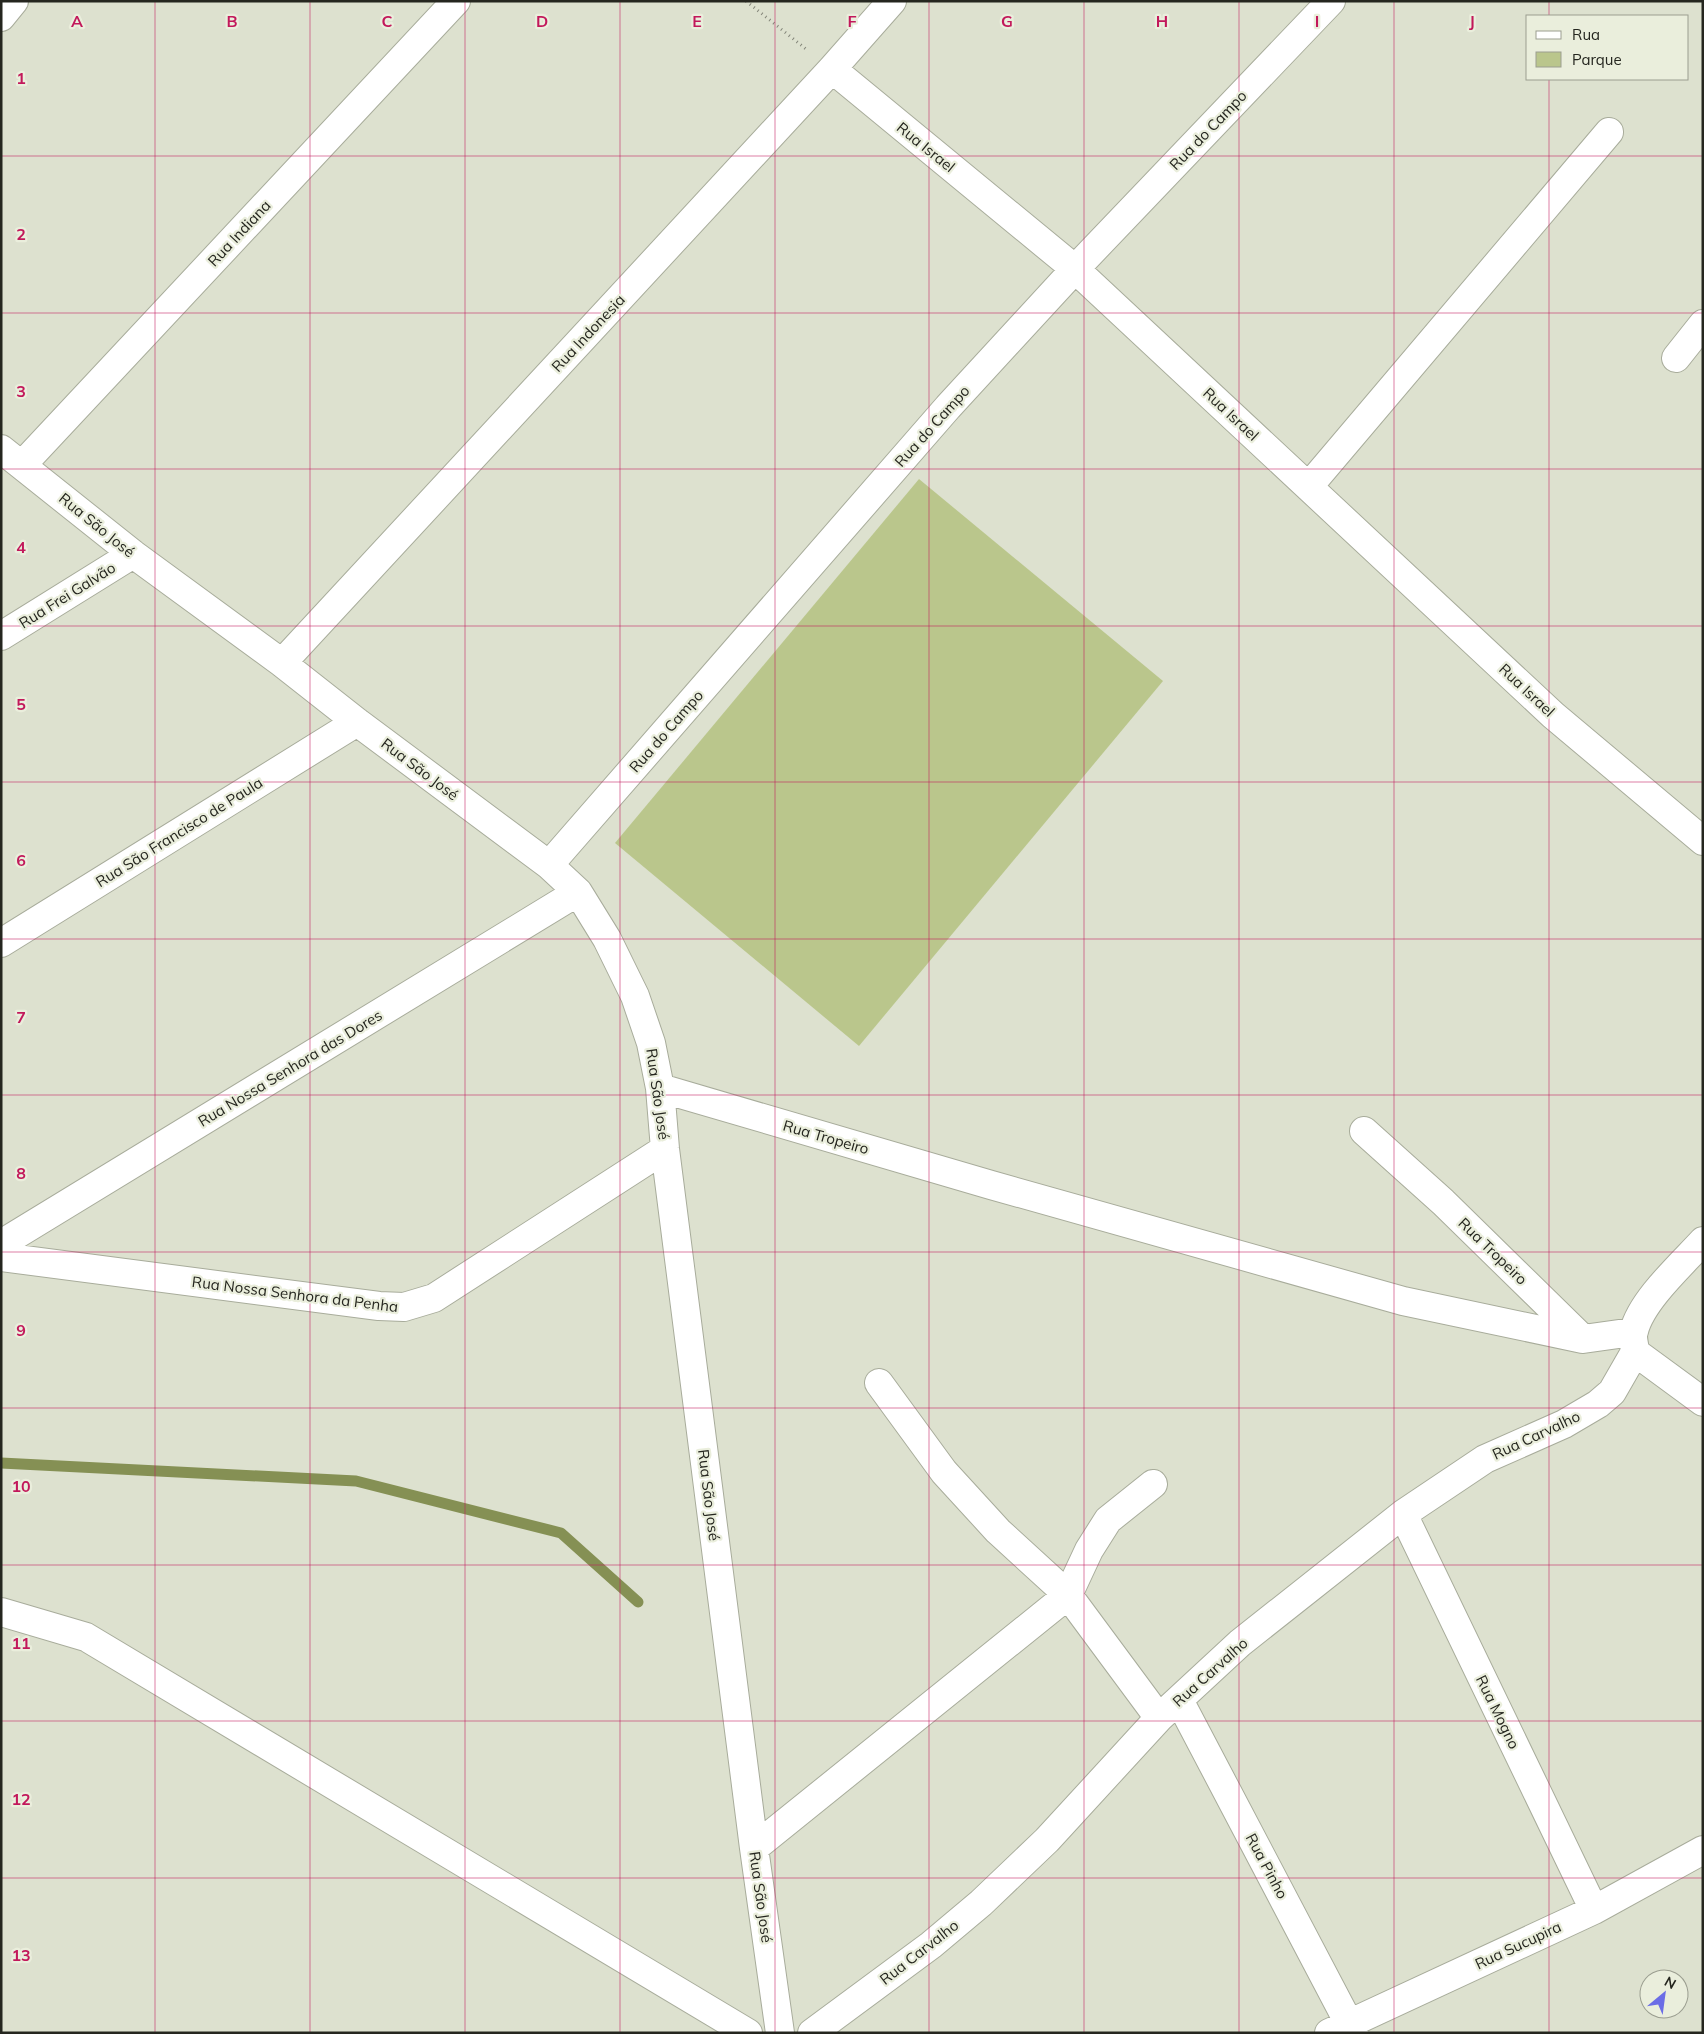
<svg xmlns="http://www.w3.org/2000/svg" width="1704" height="2034" font-family="Mulish,sans-serif">
<style>
.green{fill:#bac68c}
.lines{fill:none;stroke-linecap:round;stroke-linejoin:round}
.stream{stroke:#859054;stroke-width:11}
.minor-casing{stroke:#a8ac9b;stroke-width:30}
.path{stroke:#838579;stroke-width:3;stroke-dasharray:1 4;stroke-linecap:butt}
.minor{stroke:#fff;stroke-width:28}
.grid{fill:none;stroke:#c2185b;stroke-width:1;stroke-opacity:0.55}
.labels{text-anchor:middle;dominant-baseline:central;stroke-width:4.5;stroke-linejoin:round;paint-order:stroke}
.street-label{font-size:15px;fill:#25261f;stroke:#eaeedc}
.grid-label{font-size:16px;text-anchor:middle;font-weight:bold;fill:#c2185b;stroke:#eaeedc;stroke-width:4.5;stroke-linejoin:round;paint-order:stroke}
</style>
<rect width="100%" height="100%" fill="#dde1cf"/>
<!-- green -->
<path class="green" d="M919,479L1163,681L859,1046L615,843Z"/>
<g class="lines">
<!-- stream -->
<path class="stream" d="M1,1463L356,1481L561,1533L638,1602"/>
<!-- minor casing -->
<g class="minor-casing">
<path id="minor" d="M1,17L14,1
M832,69L1075,269L1553,715L1703,841
M1676,358L1703,324
M1,449L133,554L282,663L357,722L549,865L578,892L607,939L635,996L651,1043L660,1088L665,1149L754,1848L780,2033
M22,465L456,1
M1309,486L1609,132
M1,636L133,554
M282,663L832,69L892,1
M549,865L948,407L1075,269L1331,1
M1,943L357,722
M660,1088L991,1185L1403,1301L1583,1339
M1364,1131L1443,1202L1583,1339L1633,1332
M1,1244L578,892
M1,1257L379,1306L404,1307L434,1298L665,1149
M1635,1350C1634,1344 1632,1336 1634,1331C1641,1301 1682,1264 1703,1241
M1635,1352L1703,1402
M879,1383L944,1472L998,1531L1068,1595L1089,1550L1108,1520L1153,1484
M1403,1514L1594,1910
M1,1612L86,1637L748,2033
M1179,1700L1354,2033
M754,1848L1068,1595L1159,1718
M812,2033L931,1945L981,1903L1047,1840L1159,1718L1240,1643L1403,1514L1485,1459L1564,1424L1598,1404L1612,1392L1635,1352
M1329,2033L1594,1910L1703,1850"/>
</g>
<!-- path -->
<path class="path" d="M746,1L806,49"/>
<!-- minor -->
<use href="#minor" class="minor"/>
</g>
<!-- grid -->
<path class="grid" d="M155,1V2033M310,1V2033M465,1V2033M620,1V2033M775,1V2033M929,1V2033M1084,1V2033M1239,1V2033M1394,1V2033M1549,1V16M1549,79V2033M1,156H1703M1,313H1703M1,469H1703M1,626H1703M1,782H1703M1,939H1703M1,1095H1703M1,1252H1703M1,1408H1703M1,1565H1703M1,1721H1703M1,1878H1703"/>
<g class="labels">
<!-- street labels -->
<g class="street-label">
<text transform="translate(1208 130) rotate(-46)">Rua do Campo</text>
<text transform="translate(926 147) rotate(39)">Rua Israel</text>
<text transform="translate(239 233) rotate(-47)">Rua Indiana</text>
<text transform="translate(588 333) rotate(-47)">Rua Indonesia</text>
<text transform="translate(1231 414) rotate(43)">Rua Israel</text>
<text transform="translate(932 426) rotate(-48)">Rua do Campo</text>
<text transform="translate(97 525) rotate(39)">Rua São José</text>
<text transform="translate(67 595) rotate(-32)">Rua Frei Galvão</text>
<text transform="translate(1527 690) rotate(43)">Rua Israel</text>
<text transform="translate(666 731) rotate(-49)">Rua do Campo</text>
<text transform="translate(420 769) rotate(37)">Rua São José</text>
<text transform="translate(179 832) rotate(-32)">Rua São Francisco de Paula</text>
<text transform="translate(290 1068) rotate(-31)">Rua Nossa Senhora das Dores</text>
<text transform="translate(658 1094) rotate(82)">Rua São José</text>
<text transform="translate(826 1137) rotate(16)">Rua Tropeiro</text>
<text transform="translate(1493 1251) rotate(44)">Rua Tropeiro</text>
<text transform="translate(295 1294) rotate(7)">Rua Nossa Senhora da Penha</text>
<text transform="translate(1536 1435) rotate(-25)">Rua Carvalho</text>
<text transform="translate(709 1495) rotate(83)">Rua São José</text>
<text transform="translate(1210 1672) rotate(-42)">Rua Carvalho</text>
<text transform="translate(1498 1712) rotate(64)">Rua Mogno</text>
<text transform="translate(1267 1866) rotate(62)">Rua Pinho</text>
<text transform="translate(761 1897) rotate(82)">Rua São José</text>
<text transform="translate(1518 1945) rotate(-25)">Rua Sucupira</text>
<text transform="translate(919 1952) rotate(-38)">Rua Carvalho</text>
</g>
</g>
<g class="grid-label">
<text x="77" y="27">A</text>
<text x="232" y="27">B</text>
<text x="387" y="27">C</text>
<text x="542" y="27">D</text>
<text x="697" y="27">E</text>
<text x="852" y="27">F</text>
<text x="1007" y="27">G</text>
<text x="1162" y="27">H</text>
<text x="1317" y="27">I</text>
<text x="1472" y="27">J</text>
<text x="21" y="84">1</text>
<text x="21" y="240">2</text>
<text x="21" y="397">3</text>
<text x="21" y="553">4</text>
<text x="21" y="710">5</text>
<text x="21" y="866">6</text>
<text x="21" y="1023">7</text>
<text x="21" y="1179">8</text>
<text x="21" y="1336">9</text>
<text x="21" y="1492">10</text>
<text x="21" y="1649">11</text>
<text x="21" y="1805">12</text>
<text x="21" y="1961">13</text>
</g>
<!-- border -->
<rect width="1704" height="2034" fill="none" stroke="#25261f" stroke-width="5"/>
<!-- legend -->
<rect x="1526" y="15" width="162" height="65" fill="#eaeedc" stroke="#9b9e90"/>
<rect x="1536" y="31" width="25" height="8" fill="#ffffff" stroke="#9b9e90"/>
<text x="1572" y="40" font-size="15" fill="#25261f">Rua</text>
<rect x="1536" y="52" width="25" height="15" fill="#bac68c" stroke="#9b9e90"/>
<text x="1572" y="65" font-size="15" fill="#25261f">Parque</text>
<!-- north arrow -->
<g transform="translate(1664 1994) rotate(29)"><circle r="24" fill="#eaeedc" stroke="#9b9e90"/>
<path d="M0-4L9 19L0 12L-9 19Z" fill="#6b6de6"/>
<text y="-8" font-size="14" font-weight="bold" text-anchor="middle" fill="#25261f">N</text>
</g>
</svg>
